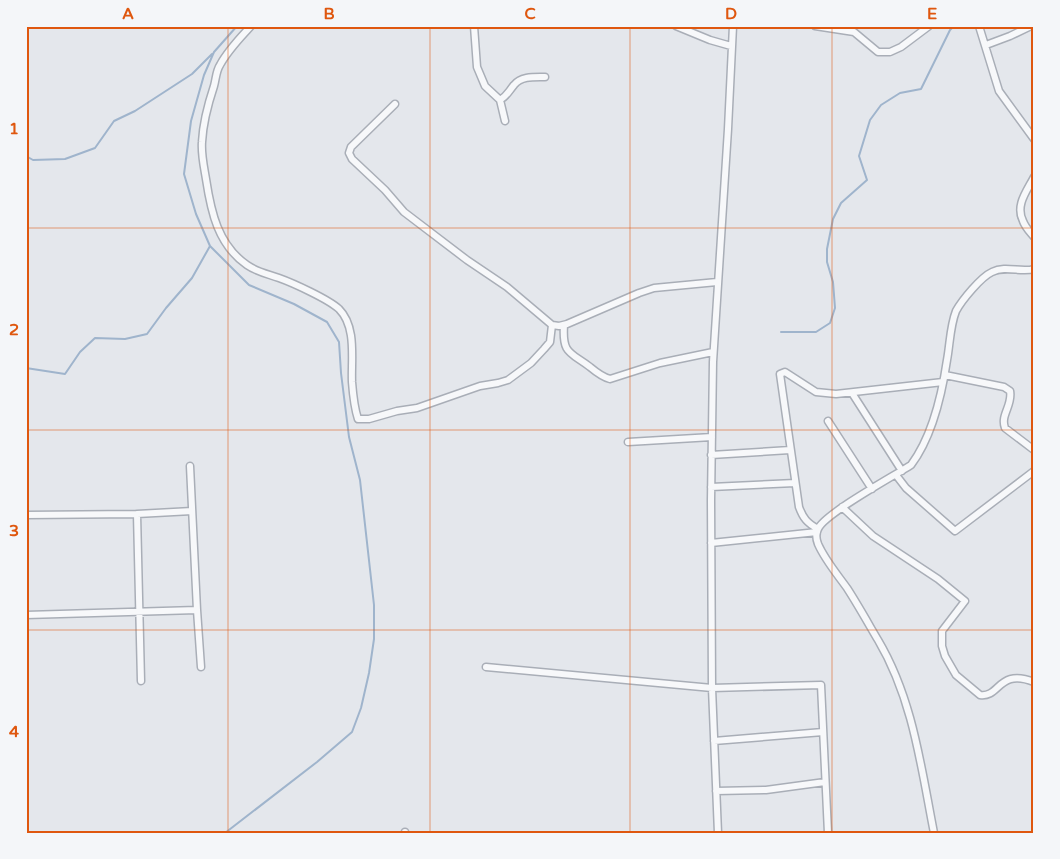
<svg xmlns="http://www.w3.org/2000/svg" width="1060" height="859" font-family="'Varela Round',sans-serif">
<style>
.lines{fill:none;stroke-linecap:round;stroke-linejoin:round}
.stream{stroke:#9fb4cc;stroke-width:2}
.minor-casing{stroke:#a9aeb7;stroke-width:9}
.minor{stroke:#f7f8fa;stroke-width:6}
.grid{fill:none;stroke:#df570f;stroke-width:1;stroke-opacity:0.55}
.neatline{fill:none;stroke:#df570f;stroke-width:2}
.grid-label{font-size:16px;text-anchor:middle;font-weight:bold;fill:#df570f}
</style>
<rect width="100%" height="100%" fill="#e4e7ec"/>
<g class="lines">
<!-- stream -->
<path class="stream" d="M26,156L33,160L65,159L95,148L114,121L135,111L192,74L212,54
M781,332H816L830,323L835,308L833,282L827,262V249L833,219L841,203L867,180L859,156L870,120L881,105L900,93L921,89L950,30L954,26
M26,368L65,374L80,352L95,338L125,339L147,334L166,308L192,278L210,246
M225,833L317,762L352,732L361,708L369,673L374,639V605L360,480L349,437L341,373L339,342L327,322L294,304L249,285L210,246L196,214L184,174L191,121L204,75L214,52L237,26"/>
<!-- minor casing -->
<g class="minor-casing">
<path id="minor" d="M251,26C240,38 228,50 220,65C216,71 216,79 214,86C208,104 203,123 202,142C201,154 204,167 206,179C211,212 218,245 247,265C257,272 268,274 279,278C293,283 328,299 339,309C357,327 351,360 352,382C353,395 354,407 358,419H369L397,411L417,408L480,386L498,383L508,380L531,363L544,349L550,342L552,325
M474,26L477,67L485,86L500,100L505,121
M676,26L710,40L731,46
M815,26L854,32L878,52H890L901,47L929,26
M979,26L999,91L1034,139
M986,45L1010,36L1031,26
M500,100C508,95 508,92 514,85C521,76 534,77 545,77
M395,104L351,147L349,153L352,159L385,190L404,212L467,260L507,287L552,325L559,326L567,324L639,293L654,288L717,282
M1034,177C1027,191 1015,205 1023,221C1025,227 1030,232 1034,237
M564,325C562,354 570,352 590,367C596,372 602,377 610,379L660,363L713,352
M945,375L1004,387L1010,391C1013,405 1000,415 1005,428L1034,450
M852,393L902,471
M828,421L872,489
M628,442L712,437
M711,455L790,450
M190,466L197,610L201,667
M896,475L906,488L955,531L1034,471
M711,487L795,483
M842,507L873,536L938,579L965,601L942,631V646L945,656L956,675L980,695C1000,698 998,668 1034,682
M26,515L137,514
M818,529C807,523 803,518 799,507L780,374L785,372L816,392L836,394L943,382
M711,543L817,532
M26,615L197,610
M486,667L712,688L821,685L828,833
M141,681L137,514L192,511
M714,741L823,732
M716,791L766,790L825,782
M405,832V833
M718,833L712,688L711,500L713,362L728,129L733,26
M934,833C921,767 913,699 878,640C868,623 858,605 847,588C837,574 825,560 818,544C816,539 816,533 818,529C824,514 894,476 911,465C932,437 942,394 947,360C950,344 950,326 956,311C962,300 981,277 992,272C1006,265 1021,273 1034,269"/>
</g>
<!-- minor -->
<use href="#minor" class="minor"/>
</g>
<!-- grid -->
<path class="grid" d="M228,26V833M430,26V833M630,26V833M832,26V833M26,228H1034M26,430H1034M26,630H1034"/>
<!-- border -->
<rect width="1060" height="859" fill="none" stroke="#f4f6f9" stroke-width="55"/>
<rect x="28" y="28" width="1004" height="804" class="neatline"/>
<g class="grid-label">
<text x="128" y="19">A</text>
<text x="329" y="19">B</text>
<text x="530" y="19">C</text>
<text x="731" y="19">D</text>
<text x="932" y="19">E</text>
<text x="14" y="134">1</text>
<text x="14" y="335">2</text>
<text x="14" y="536">3</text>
<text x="14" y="737">4</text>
</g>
</svg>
